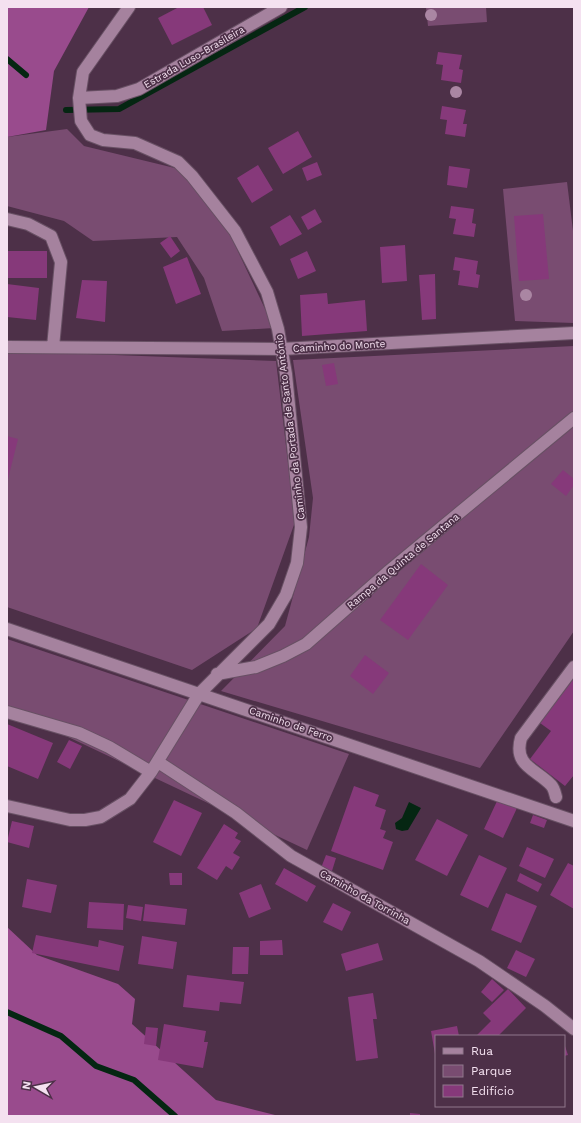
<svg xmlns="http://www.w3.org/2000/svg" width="581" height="1123" font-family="'Work Sans',sans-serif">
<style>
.green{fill:#794c71}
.forest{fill:#994b8d}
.water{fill:#052612}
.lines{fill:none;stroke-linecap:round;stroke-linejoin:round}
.stream{stroke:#052612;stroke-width:6}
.building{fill:#86397a}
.minor-casing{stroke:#685064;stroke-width:14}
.minor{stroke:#a5829e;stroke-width:12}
.tree{fill:#aa86a3}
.labels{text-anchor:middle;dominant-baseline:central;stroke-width:3.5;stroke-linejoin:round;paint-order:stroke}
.street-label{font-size:10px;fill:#f4e1f0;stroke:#4d3048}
</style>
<rect width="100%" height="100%" fill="#4d3048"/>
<!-- green -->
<path class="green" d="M426,7H486L487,22L428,26Z
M67,129L84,146L183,170L226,226L274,328L222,331L204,278L177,237L93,241L64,221L7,206V137Z
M567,182L574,239V323L515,321L503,189Z
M574,346V631L480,768L221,691L285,626L309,537L313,498L293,360Z
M7,351L276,361L295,522L257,628L192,670L7,607Z
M7,639L349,754L307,850L7,708Z"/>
<!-- forest -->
<path class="forest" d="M7,7H89L54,71L46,130L7,137Z
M7,927L37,955L118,984L135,999L132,1024L216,1100L279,1116H7Z"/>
<!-- water -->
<path class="water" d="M409,802L421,808L408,830L402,831L396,829L395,823L402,818Z"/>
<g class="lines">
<!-- stream -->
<path class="stream" d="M7,59L26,75
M66,110L119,109L305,7
M7,1012L61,1036L96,1066L134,1080L175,1116"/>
</g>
<!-- building -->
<path class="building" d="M179,7H203L212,25L172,45L158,18Z
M438,52L462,55L459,69L463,70L461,83L441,80L443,65L436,64Z
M442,106L466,110L463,124H467L465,137L445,134L447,120L440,119Z
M298,131L312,157L283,174L268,148Z
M317,162L322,175L307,181L302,168Z
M258,165L273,190L252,203L237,178Z
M449,166L470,169L467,188L447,185Z
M451,206L474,209L472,223L476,224L474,237L453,234L456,219L449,218Z
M315,209L322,222L308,230L301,217Z
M543,214L549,279L519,281L514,216Z
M290,215L302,234L280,246L270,227Z
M170,236L180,251L171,258L160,243Z
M405,245L407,281L382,283L380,247Z
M7,251H47V278H7Z
M307,251L316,271L298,279L290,259Z
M187,257L201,294L176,304L163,267Z
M455,257L478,261L476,274L480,275L478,288L458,285L460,271L453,270Z
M435,274L436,319L422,320L419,275Z
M82,280L107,281L105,322L76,318Z
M7,284L39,288L36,320L7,317Z
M327,293L328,304L365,300L367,331L302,336L300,295Z
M334,363L338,384L326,386L322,365Z
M7,436L18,439L8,479H7Z
M563,470L574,479V485L566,496L551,484Z
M421,564L448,585L408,640L380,620Z
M365,655L389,673L373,694L350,676Z
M574,678V775L565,786L530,759L551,731L540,723Z
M7,724L53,743L38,779L7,766Z
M69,740L82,746L70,769L57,762Z
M354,786L379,795L375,806L386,810L380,829L386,831L383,838L393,842L383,870L331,851Z
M498,799L517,808L503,838L484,829Z
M174,800L202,813L181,856L153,842Z
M533,815L547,820L544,828L530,823Z
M437,819L468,835L447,876L415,860Z
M12,821L34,826L29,848L7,842Z
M224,824L238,833L235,838L241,841L233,853L240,857L232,870L226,866L217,880L197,868Z
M527,847L554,859L545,878L519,866Z
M326,855L336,858L332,871L321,868Z
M479,855L507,868L488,908L460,895Z
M568,863L574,866V909L550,895Z
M284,868L316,886L307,902L275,884Z
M169,873H182V885H170Z
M520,873L542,884L538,892L517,881Z
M27,879L57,885L51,913L22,907Z
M261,884L271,909L249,918L239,893Z
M506,893L537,906L521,943L491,930Z
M89,902L124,904L123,930L87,928Z
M333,903L351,912L342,931L323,922Z
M145,904L187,909L185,925L143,921Z
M128,905L143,907L141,921L126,918Z
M36,935L98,947L99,940L124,946L119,971L32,953Z
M142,936L177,942L173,969L138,964Z
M282,940L283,955H260V941Z
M378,943L383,960L346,971L341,954Z
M233,947H249L248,974H232Z
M516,950L535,959L526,977L507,968Z
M187,975L244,982L241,1004L220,1002L219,1011L183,1007Z
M492,979L504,990L492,1002L481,992Z
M508,989L526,1008L498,1036H476L491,1021L483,1013Z
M373,993L377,1019H373L378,1058L356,1061L348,997Z
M164,1024L206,1031L204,1042H208L203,1068L158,1060Z
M457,1026L459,1036H436L435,1054L431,1031Z
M146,1027L158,1028L156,1046L144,1044Z
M564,1043L568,1055L564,1056Z
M410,1113L420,1114V1116H410Z"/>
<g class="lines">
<!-- minor casing -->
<g class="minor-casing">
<path id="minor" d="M79,98L117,96L139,89L281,7
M7,219L28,224L51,236L61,262L53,347
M7,347L282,349L574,333
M7,629L574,821
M217,674L256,667L283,656L306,644L389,571L574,418
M7,712L79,733L109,747L151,772
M158,762L236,813L291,856L479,961L545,1006L574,1029
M556,797C555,793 554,788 551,785C536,769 513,766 521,738L574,667
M7,806L70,820H85L101,817L130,799L151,772L199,694L269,624L286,595L297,563L301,527L286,374L278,329L267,292L235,231L192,176L178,162L135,143L103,140L90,135L81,121L79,98L83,72L129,7"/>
</g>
<!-- minor -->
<use href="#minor" class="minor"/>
</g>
<!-- trees -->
<g class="tree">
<circle cx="431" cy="15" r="6"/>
<circle cx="456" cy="92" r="6"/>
<circle cx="526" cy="295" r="6"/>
</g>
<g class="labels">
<!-- street labels -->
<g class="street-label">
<text transform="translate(194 57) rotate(-30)">Estrada Luso-Brasileira</text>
<text transform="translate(339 346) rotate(-3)">Caminho do Monte</text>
<text transform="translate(290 427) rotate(-97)">Caminho da Portada de Santo António</text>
<text transform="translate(403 561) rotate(-40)">Rampa da Quinta de Santana</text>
<text transform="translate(291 724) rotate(19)">Caminho de Ferro</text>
<text transform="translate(365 897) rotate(29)">Caminho da Torrinha</text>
</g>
</g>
<!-- border -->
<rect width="581" height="1123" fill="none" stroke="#f4e1f0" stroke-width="16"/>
<!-- legend -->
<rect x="435" y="1035" width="130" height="72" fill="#4d3048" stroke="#90778b"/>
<rect x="443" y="1048" width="20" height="6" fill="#a5829e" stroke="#90778b"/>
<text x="471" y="1055" font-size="12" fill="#f4e1f0">Rua</text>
<rect x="443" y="1065" width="20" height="12" fill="#794c71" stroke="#90778b"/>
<text x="471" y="1075" font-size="12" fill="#f4e1f0">Parque</text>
<rect x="443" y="1085" width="20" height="12" fill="#86397a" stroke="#90778b"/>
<text x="471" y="1095" font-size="12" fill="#f4e1f0">Edifício</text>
<!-- north arrow -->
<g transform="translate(36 1087) rotate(279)" stroke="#4d3048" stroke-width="3" paint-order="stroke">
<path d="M0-3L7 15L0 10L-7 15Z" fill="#f4e1f0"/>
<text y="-6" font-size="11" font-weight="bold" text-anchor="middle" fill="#f4e1f0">N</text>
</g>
</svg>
